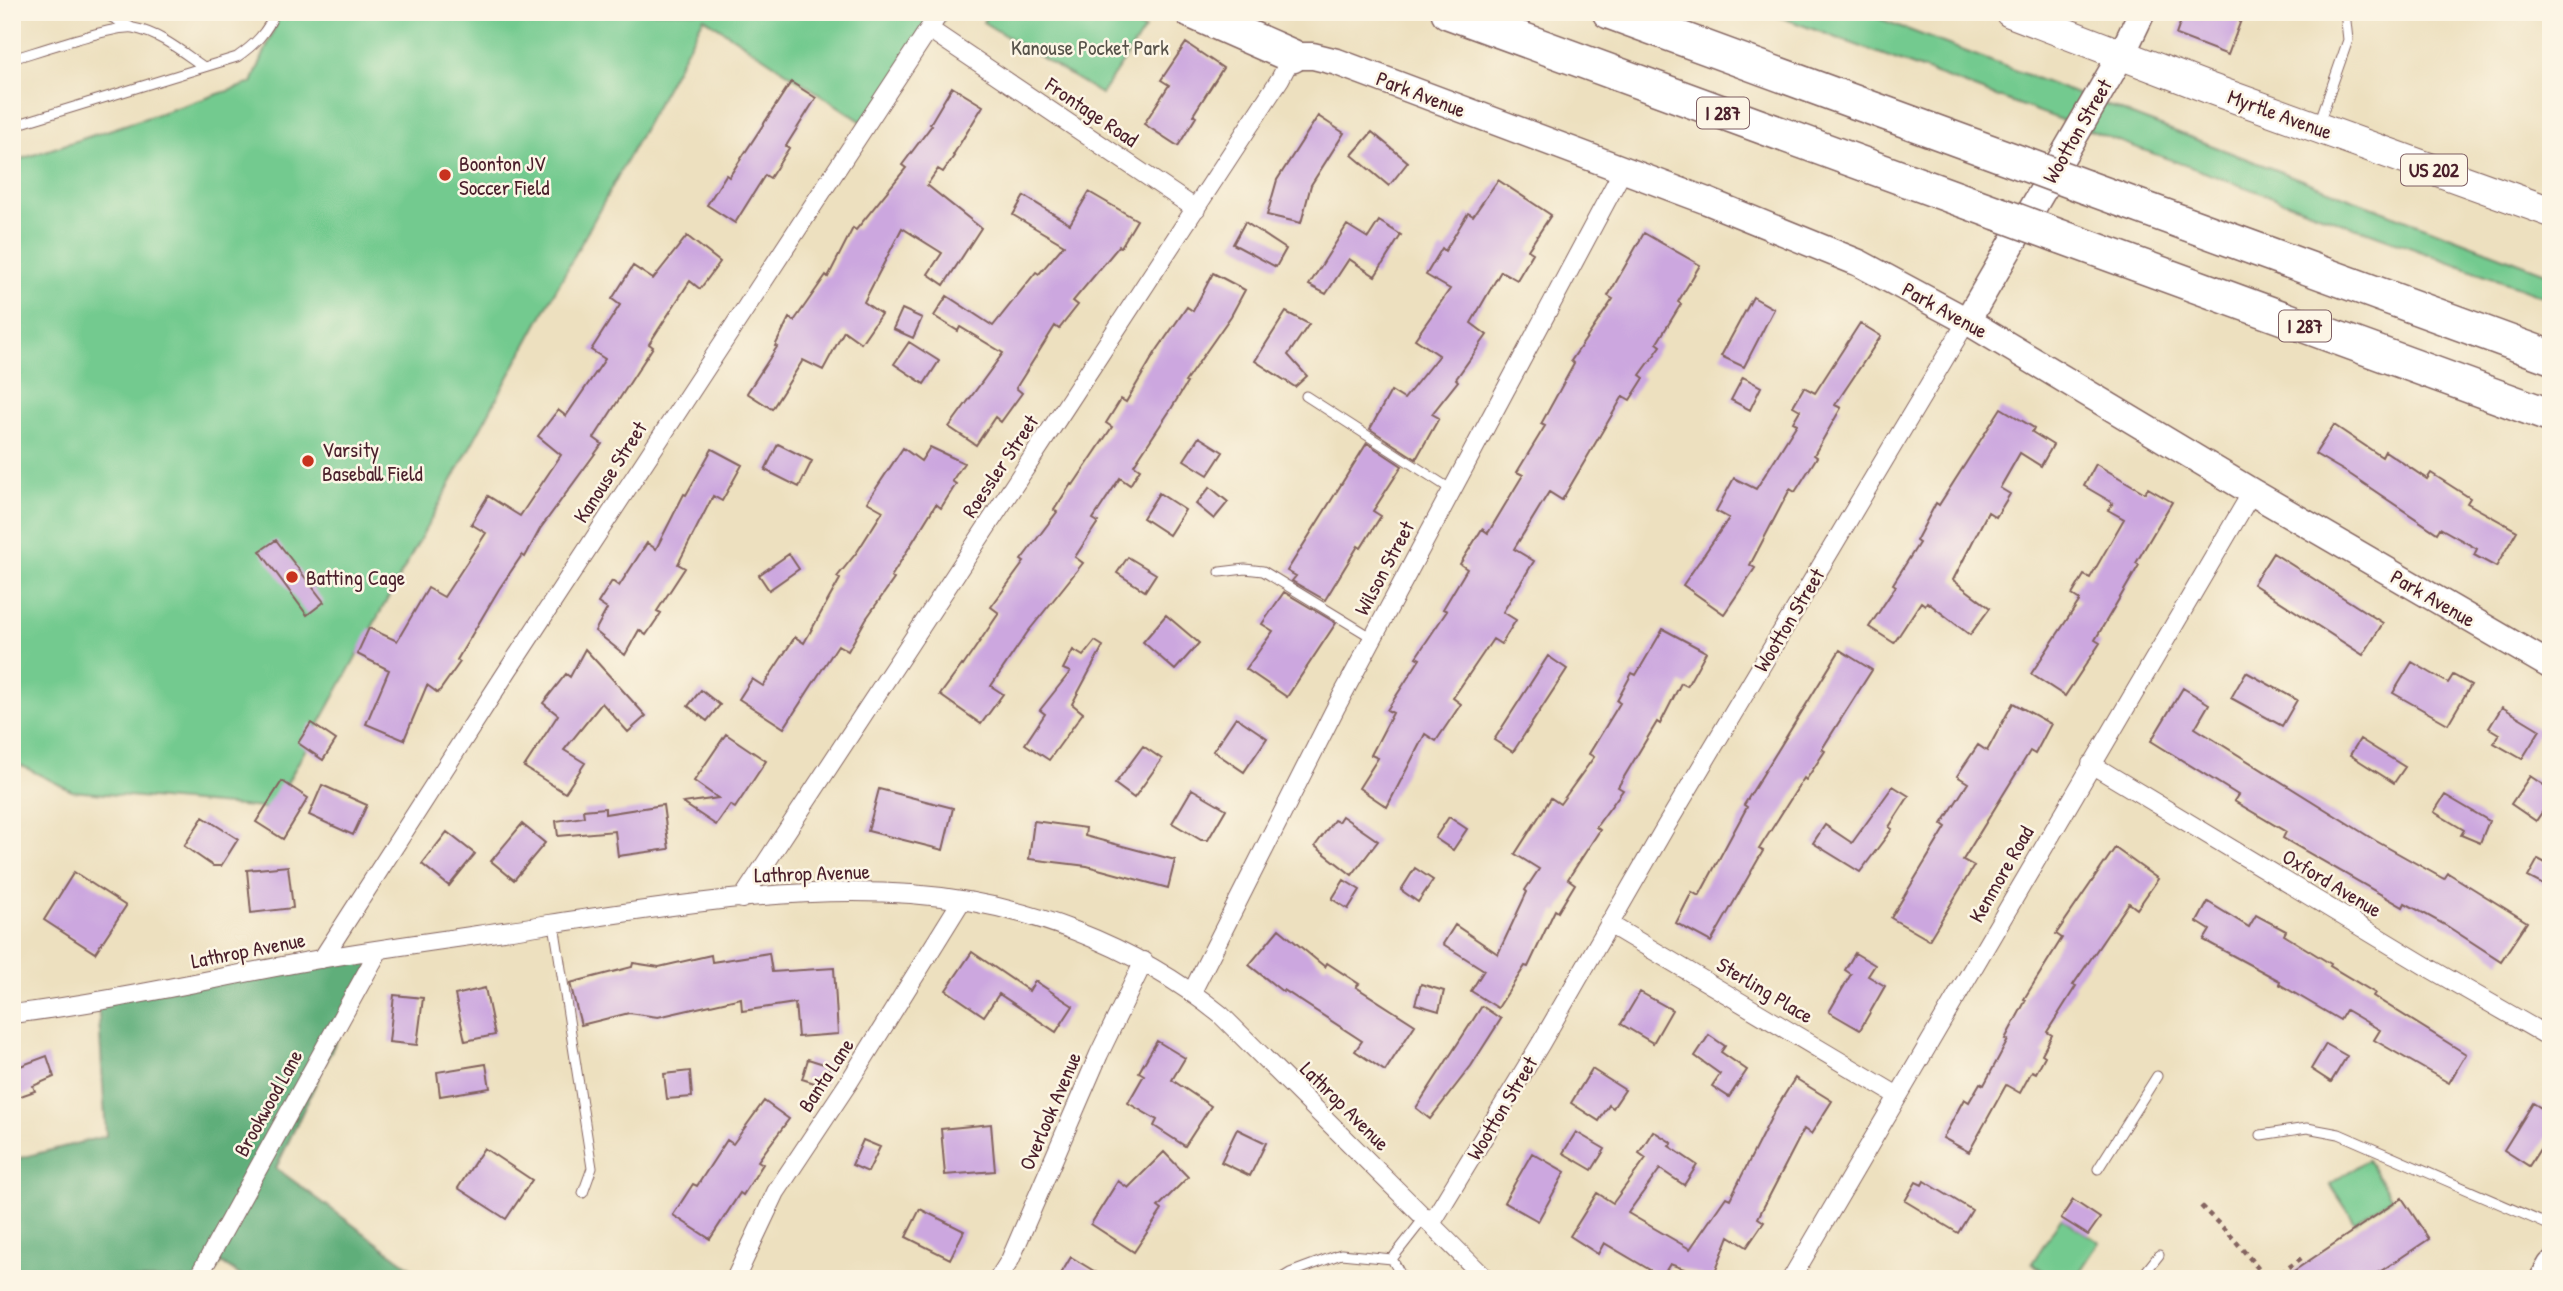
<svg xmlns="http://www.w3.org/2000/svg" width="2563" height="1291" font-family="'Patrick Hand',sans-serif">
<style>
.green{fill:#73ca8f;stroke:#5e745d;stroke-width:2}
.forest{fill:#5eae7a;stroke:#546652;stroke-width:2}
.building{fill:#cca7df}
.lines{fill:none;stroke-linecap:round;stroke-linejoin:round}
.lane-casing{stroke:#83635f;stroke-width:11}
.street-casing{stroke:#83635f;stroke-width:20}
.secondary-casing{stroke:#83635f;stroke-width:29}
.primary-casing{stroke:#83635f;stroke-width:32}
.highway-casing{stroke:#83635f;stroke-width:36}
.path{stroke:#83635f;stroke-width:4.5;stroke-dasharray:5 5;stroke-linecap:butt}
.lane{stroke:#fff;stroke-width:9}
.street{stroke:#fff;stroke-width:18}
.secondary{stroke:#fff;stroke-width:26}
.primary{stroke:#fff;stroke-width:30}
.highway{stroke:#fff;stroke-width:33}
.highway-bridge-casing{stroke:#83635f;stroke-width:36;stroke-linecap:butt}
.highway-bridge{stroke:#fff;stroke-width:33}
.poi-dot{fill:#c8321e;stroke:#fcf5e5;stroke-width:2.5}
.labels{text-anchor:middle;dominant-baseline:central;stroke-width:5;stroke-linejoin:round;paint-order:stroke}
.shield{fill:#fcf5e5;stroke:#7f5f63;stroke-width:2}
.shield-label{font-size:19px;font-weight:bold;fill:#4a1f2b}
.park-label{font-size:21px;fill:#565249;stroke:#fcf5e5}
.street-label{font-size:21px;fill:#4a1f2b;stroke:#fcf5e5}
.poi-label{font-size:21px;fill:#4a1f2b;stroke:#fcf5e5;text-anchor:start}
</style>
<rect width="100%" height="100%" fill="#fcf5e5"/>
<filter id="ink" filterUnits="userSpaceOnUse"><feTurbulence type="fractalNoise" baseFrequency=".0143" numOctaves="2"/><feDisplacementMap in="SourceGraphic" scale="14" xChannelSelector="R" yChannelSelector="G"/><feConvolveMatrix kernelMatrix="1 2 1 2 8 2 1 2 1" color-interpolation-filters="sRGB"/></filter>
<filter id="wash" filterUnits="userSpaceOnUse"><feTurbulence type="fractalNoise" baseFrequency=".00686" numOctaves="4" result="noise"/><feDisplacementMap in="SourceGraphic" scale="28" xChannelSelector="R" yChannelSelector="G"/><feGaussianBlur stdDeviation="1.57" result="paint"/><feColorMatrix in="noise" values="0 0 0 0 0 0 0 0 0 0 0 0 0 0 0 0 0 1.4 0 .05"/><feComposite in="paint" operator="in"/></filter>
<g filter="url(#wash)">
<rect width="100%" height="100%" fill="#ede0bf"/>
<!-- green -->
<path class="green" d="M281,12H948L873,129L704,18L273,809L72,791L12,761V162L252,83Z
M989,12H1109L1145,29L1101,94L983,22Z
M1766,12H1862L2551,275V299Z
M2367,1160L2392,1198L2355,1222L2330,1184Z
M2061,1218L2099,1242L2075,1279H2055L2032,1263Z"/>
<!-- forest -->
<path class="forest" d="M377,954L276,1168L426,1279H246L221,1263L211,1279H12V1160L106,1136L98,1001Z"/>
<g id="blocks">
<!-- building -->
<path class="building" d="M2184,12H2244L2228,55L2176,35Z
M1186,43L1223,68L1193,115L1196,117L1178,146L1144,124L1169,85L1161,80Z
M791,82L816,98L786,146L789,148L770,178L765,175L735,223L707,205L726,175L729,177Z
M952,87L983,106L953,155L954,156L943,172L938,169L927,185L981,228L944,285L928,274L942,253L902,228L864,302L881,314L861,343L844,331L823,370L803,360L772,409L747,393L777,347L775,346L789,318L794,321L826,275L828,277L853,228L856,230L906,168L902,165L932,125L930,124Z
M1318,116L1344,133L1311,185L1301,223L1267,215L1277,180Z
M1372,132L1408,162L1389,186L1352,155Z
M1498,180L1551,215L1528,250L1533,253L1517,280L1501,271L1471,323L1487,335L1456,379L1458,381L1432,414L1439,418L1416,459L1370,429L1391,391L1404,399L1439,355L1415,339L1450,289L1426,275L1442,248L1445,251L1468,213L1473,216Z
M1089,192L1137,220L1121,247L1119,246L1073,301L1078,305L1059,329L1055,326L1016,388L1022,393L1001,422L995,417L976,445L949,427L1003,353L960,327L958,331L934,316L947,296L993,326L1036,272L1039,274L1064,245L1013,215L1024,196L1070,224Z
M1379,221L1401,235L1375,276L1349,259L1326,294L1309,285L1347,225L1368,238Z
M1245,222L1286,249L1276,267L1233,244Z
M1644,233L1700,265L1678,302L1681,304L1657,343L1661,346L1640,375L1644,378L1630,400L1623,396L1562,500L1549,492L1514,549L1534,561L1503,612L1516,620L1501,644L1493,639L1453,698L1461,704L1436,741L1425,734L1387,807L1359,788L1378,758L1371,755L1393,713L1387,710L1420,659L1416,657L1447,611L1443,609L1467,569L1460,564L1482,529L1488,533L1523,475L1517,472L1545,426L1541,424L1574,364L1571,361L1613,299L1608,296Z
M687,236L720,262L700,289L690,281L649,344L653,347L594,438L602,444L540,529L525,557L522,555L499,589L457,660L460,662L438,693L427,685L404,740L366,724L389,670L357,654L369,628L397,641L428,588L444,597L486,533L471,524L488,496L520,516L561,455L538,436L558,410L566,416L605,359L591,350L620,305L612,299L633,266L653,279Z
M1213,273L1245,290L1231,316L1185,382L1187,383L1171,409L1134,465L1140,469L1130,485L1120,478L1093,519L1098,522L1075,557L1083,563L1027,633L991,686L1003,694L981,724L940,695L962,665L963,666L999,613L991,607L1024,562L1021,560L1057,512L1054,510L1071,484L1073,485L1112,427L1106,423L1121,399L1126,402L1155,353L1187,307L1193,311Z
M1753,297L1774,309L1744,367L1721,356Z
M902,309L922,318L913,338L893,329Z
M1286,312L1309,324L1288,355L1307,376L1295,387L1255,361Z
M1860,323L1881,336L1835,405L1841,408L1814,455L1817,457L1795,492L1790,489L1750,565L1755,568L1724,614L1683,585L1729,518L1716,511L1734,478L1756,489L1797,424L1793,422L1800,410L1793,406L1804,387L1815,393Z
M909,342L939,361L924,384L894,364Z
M1743,377L1761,387L1750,410L1731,400Z
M2001,408L2034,428L2032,432L2053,445L2041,466L2020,453L2000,488L2010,494L1996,517L1988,512L1953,580L1990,608L1970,635L1927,602L1925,605L1921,602L1894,643L1869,627L1896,586L1893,584L1919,543L1916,541L1936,503L1939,505Z
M2334,425L2382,457L2385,451L2427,479L2431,473L2470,498L2467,503L2517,531L2496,567L2474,555L2477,549L2440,528L2437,533L2351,475L2315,454Z
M1199,437L1223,452L1208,475L1184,460Z
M1367,443L1402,466L1373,511L1381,516L1361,548L1358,546L1325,600L1292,581L1296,576L1287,571Z
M778,444L812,461L799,487L765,470Z
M930,447L964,463L952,481L956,484L941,508L936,504L891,577L894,579L866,619L848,651L838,645L784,728L739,699L752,679L763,686L795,637L804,643L840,579L837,577L857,552L883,511L867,502L903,448L921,461Z
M712,449L742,465L722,501L713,496L678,564L685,568L657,611L661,613L646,635L639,630L625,655L595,631L607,609L598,603L612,581L619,586L647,543L656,549L684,494L686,495Z
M2096,464L2145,493L2148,488L2172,502L2136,563L2139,565L2095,640L2100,643L2065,696L2031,674L2080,600L2072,595L2084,575L2090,578L2124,519L2108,510L2113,503L2084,486Z
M1210,487L1228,502L1214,519L1196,504Z
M1159,493L1185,510L1169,535L1143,518Z
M276,540L324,602L307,615L260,551Z
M2273,553L2383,623L2363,655L2253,584Z
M789,554L799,569L769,590L759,575Z
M1128,557L1156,574L1145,591L1117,573Z
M1284,592L1336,623L1287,697L1246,669L1273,631L1262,624Z
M1166,615L1199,643L1175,670L1143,642Z
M1663,629L1706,652L1687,686L1681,683L1660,724L1657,722L1618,787L1623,790L1596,827L1600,830L1568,879L1575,884L1558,912L1555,910L1528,967L1525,966L1498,1008L1471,991L1484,970L1443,944L1455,925L1498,954L1527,892L1525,890L1539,869L1515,854L1551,798L1560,804L1594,757L1589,754L1620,703L1617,701L1632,673L1636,675Z
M1095,641L1103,646L1072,704L1083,713L1049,760L1025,744L1045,714L1040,710L1070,672L1063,669L1073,650L1083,656Z
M585,649L646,716L628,732L602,703L564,750L585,763L565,793L524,767L558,715L543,703L566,674L570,677Z
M1840,650L1872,670L1822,749L1825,751L1806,780L1804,778L1759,849L1763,851L1711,942L1676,923L1692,892L1699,896L1747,807L1744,805Z
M1548,656L1567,669L1513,752L1494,740Z
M2412,662L2448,683L2453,675L2471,685L2448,724L2393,693Z
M2246,672L2297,700L2282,726L2231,698Z
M2183,688L2209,704L2195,728L2376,841L2444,879L2448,873L2527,922L2501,961L2447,926L2405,903L2403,907L2283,838L2286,832L2234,801L2238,795L2151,741Z
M701,690L720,705L707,721L688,706Z
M2013,703L2051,724L2035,754L2030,751L1963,860L1974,866L1929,940L1891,918L1946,827L1942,824L1968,783L1957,776L1978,745L1987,751Z
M2502,707L2540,730L2522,759L2494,743L2499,734L2489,728Z
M1236,717L1267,738L1244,772L1213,751Z
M311,723L336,740L323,760L298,743Z
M726,734L766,761L735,808L730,805L716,825L683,803L718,798L694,781Z
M2360,739L2405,767L2394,783L2350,755Z
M1143,746L1162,759L1134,798L1115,784Z
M2530,776L2551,790V799L2536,821L2511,804Z
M282,781L308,798L283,839L256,822Z
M322,785L367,805L353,835L309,815Z
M1893,786L1909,796L1889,827L1892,829L1860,872L1813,843L1825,825L1852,843Z
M879,789L953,808L943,850L868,831Z
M1192,789L1226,809L1208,840H1201L1172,823Z
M2445,795L2489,821L2480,843L2461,835L2464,830L2434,812Z
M663,805L669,849L618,856L615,831L558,836L556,821L584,817L583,810L605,808V814Z
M1342,816L1378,841L1352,875L1315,846L1334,820L1338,822Z
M203,817L238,839L221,866H213L184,846Z
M1449,817L1467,829L1453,850L1435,838Z
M1034,821L1086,828L1085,836L1175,860L1168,888L1087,866L1029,859Z
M522,824L545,843L514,880L491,861Z
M447,832L475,854L449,886L422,864Z
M2115,848L2158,879L2137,909L2129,903L2073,985L2076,986L2047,1032L2052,1035L2042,1054L2045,1056L2036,1073L2032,1071L2020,1093L2006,1085L1969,1152L1943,1138L1964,1099L1969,1102L1980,1083L1984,1085L2008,1040L2005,1039L2026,1000L2024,999L2062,938L2056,934Z
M2538,859L2551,866V889L2528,877Z
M288,866L293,908L251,913L247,870Z
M1415,868L1433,880L1418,902L1401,890Z
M74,872L126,906L95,953L44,920Z
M1344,880L1360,890L1348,909L1332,899Z
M2208,902L2249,927L2256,915L2286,931L2284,935L2331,964L2330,966L2375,993L2373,996L2466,1054L2449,1083L2374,1040L2380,1030L2346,1010L2340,1020L2279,984L2280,981L2204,940L2210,930L2197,922Z
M1279,929L1325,967L1327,963L1359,984L1356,987L1415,1025L1385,1071L1355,1051L1362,1041L1284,990L1283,992L1249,965Z
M972,952L1029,991L1035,981L1073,1006L1056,1032L999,994L984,1016L946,990Z
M769,953L772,972L834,968L838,1034L798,1037L795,1003L742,1011L741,998L658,1017L629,1013L581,1025L570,983L632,967L633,963L659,967L711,955L712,962Z
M1855,953L1875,965L1868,976L1885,986L1860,1030L1829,1012L1851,974L1845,970Z
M1421,984L1444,991L1439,1011L1415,1004Z
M485,988L495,1035L465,1041L455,995Z
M1640,992L1672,1010L1653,1043L1621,1024Z
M394,995L423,998L417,1045L389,1042Z
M1482,1006L1501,1019L1471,1066L1430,1119L1416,1108Z
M1709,1035L1725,1046L1721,1052L1747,1070L1729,1097L1712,1086L1720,1074L1695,1056Z
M1157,1041L1185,1058L1172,1080L1211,1106L1185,1146L1154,1126L1157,1120L1128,1103L1144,1075L1139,1072Z
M2326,1044L2347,1056L2331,1082L2311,1069Z
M47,1056L54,1077L33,1086L35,1091L12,1099V1069Z
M808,1059L830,1066L824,1086L802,1079Z
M486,1064L490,1088L440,1096L437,1072Z
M1592,1069L1625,1090L1613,1108L1609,1105L1599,1121L1571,1103Z
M690,1071L692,1097L667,1099L664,1074Z
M1795,1078L1832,1101L1811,1134L1804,1129L1758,1218L1764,1222L1747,1247L1729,1236L1712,1279L1670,1264L1662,1277L1604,1243L1598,1254L1570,1236L1597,1193L1613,1203L1646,1158L1639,1153L1653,1131L1672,1143L1669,1146L1697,1165L1684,1185L1660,1169L1628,1213L1690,1249L1726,1197L1730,1199L1775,1110Z
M764,1101L789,1119L758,1161L763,1164L743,1195L740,1193L710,1239L673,1215L693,1184L697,1186L727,1140L733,1144Z
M2533,1103L2551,1114V1132L2529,1166L2504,1150Z
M991,1124L995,1171L945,1175L941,1129Z
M1237,1129L1266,1143L1250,1176L1221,1162Z
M1576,1132L1605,1149L1592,1170L1563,1153Z
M863,1140L880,1147L868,1172L852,1165Z
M484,1148L532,1180L506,1219L458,1188Z
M1164,1152L1188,1177L1158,1207L1162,1210L1134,1252L1091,1224L1118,1181L1128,1188Z
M1532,1153L1565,1172L1538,1221L1504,1202Z
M1924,1181L1972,1210L1958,1233L1905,1201L1916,1182L1922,1185Z
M2402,1198L2429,1239L2369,1279H2282Z
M2073,1200L2100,1218L2088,1235L2061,1218Z
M920,1209L964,1231L950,1259L906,1237Z
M1071,1257L1107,1279H1058Z"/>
</g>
</g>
<g filter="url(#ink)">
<use href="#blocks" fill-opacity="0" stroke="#83635f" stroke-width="2"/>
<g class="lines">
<!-- lane casing -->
<g class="lane-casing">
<path id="lane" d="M101,12L131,27
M12,59C36,52 114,25 133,28C160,33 182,52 204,67
M2319,123L2348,40L2345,12
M12,126L237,57C254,45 267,33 275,12
M1306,396L1452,490
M1220,572L1245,569L1263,571L1373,638
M554,924L592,1168L583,1193
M2261,1135L2307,1128L2339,1134L2551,1226
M2098,1169L2157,1076
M1392,1259L1425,1217
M1280,1279L1290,1273L1341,1254L1392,1259L1403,1279
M2140,1279L2159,1255"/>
</g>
<!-- street casing -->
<g class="street-casing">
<path id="street" d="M929,29L1196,209
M2091,764L2424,965L2551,1038
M742,899C921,626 1102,353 1280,79L1292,56
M1609,924L1898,1096
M322,959L508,670L940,12
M1192,992L1336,707L1623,170
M12,1014C116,1001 218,977 320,959C394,946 469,937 543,925C663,907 789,885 911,894C1022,902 1134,944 1221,1015L1486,1279
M1431,1224L1541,1043L1666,826L1967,321
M197,1279L379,950
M735,1279L776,1192L849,1082L962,900
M998,1279L1010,1260L1099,1054L1144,961
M1791,1279L2252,492"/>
</g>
<!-- secondary casing -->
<g class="secondary-casing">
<path id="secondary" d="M1292,56H1313L1337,62L1707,201L1859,263L1967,321L2252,492L2551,666
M1967,321L2122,54L2142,12
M2543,1279L2551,1265"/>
</g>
<!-- primary casing -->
<g class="primary-casing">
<path id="primary" d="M2010,12L2211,89L2551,212"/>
</g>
<!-- highway casing -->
<g class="highway-casing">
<path id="highway" d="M1192,12L1292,56
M1448,12L1997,213
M1609,12L2024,164
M2086,187L2551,357
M2059,236L2551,416"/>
</g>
<!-- path -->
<path class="path" d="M2201,1206L2233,1238L2267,1279
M2273,1279L2303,1257"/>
<!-- lane -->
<use href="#lane" class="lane"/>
<!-- street -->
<use href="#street" class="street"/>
<!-- secondary -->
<use href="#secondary" class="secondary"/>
<!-- primary -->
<use href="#primary" class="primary"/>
<!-- highway -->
<use href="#highway" class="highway"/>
<!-- highway-bridge casing -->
<g class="highway-bridge-casing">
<path id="highway-bridge" d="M2024,164L2086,187
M1997,213L2059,236"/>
</g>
<!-- highway-bridge -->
<use href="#highway-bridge" class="highway-bridge"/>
</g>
</g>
<!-- markers -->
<g class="poi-dot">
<circle cx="445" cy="175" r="7"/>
<circle cx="308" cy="461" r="7"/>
<circle cx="292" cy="577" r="7"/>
</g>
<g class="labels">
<!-- shield labels -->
<g class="shield">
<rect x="1697" y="97.5" width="52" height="31" rx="5"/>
<rect x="2401" y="154.5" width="66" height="31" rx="5"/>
<rect x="2279" y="310.5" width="52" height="31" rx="5"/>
</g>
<g class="shield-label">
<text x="1723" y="113">I 287</text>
<text x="2434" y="170">US 202</text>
<text x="2305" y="326">I 287</text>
</g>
<!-- park labels -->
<g class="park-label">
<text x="1090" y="47">Kanouse Pocket Park</text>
</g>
<!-- street labels -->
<g class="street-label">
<text transform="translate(1421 94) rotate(21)">Park Avenue</text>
<text transform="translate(1092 112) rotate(34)">Frontage Road</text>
<text transform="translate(2280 114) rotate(20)">Myrtle Avenue</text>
<text transform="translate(2077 131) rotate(-60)">Wootton Street</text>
<text transform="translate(1945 310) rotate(29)">Park Avenue</text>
<text transform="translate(1000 466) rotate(-56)">Roessler Street</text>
<text transform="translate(610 472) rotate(-57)">Kanouse Street</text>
<text transform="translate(1384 568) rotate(-62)">Wilson Street</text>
<text transform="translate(2433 598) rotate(30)">Park Avenue</text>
<text transform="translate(1789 620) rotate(-59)">Wootton Street</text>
<text transform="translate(812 873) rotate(-2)">Lathrop Avenue</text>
<text transform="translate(2001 874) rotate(-60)">Kenmore Road</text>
<text transform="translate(2332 883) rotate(31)">Oxford Avenue</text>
<text transform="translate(248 950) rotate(-11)">Lathrop Avenue</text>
<text transform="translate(1765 990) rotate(31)">Sterling Place</text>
<text transform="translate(826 1075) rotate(-57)">Banta Lane</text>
<text transform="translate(268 1103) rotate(-61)">Brookwood Lane</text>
<text transform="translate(1345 1106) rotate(45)">Lathrop Avenue</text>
<text transform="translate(1502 1108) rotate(-59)">Wootton Street</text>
<text transform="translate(1050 1111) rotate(-67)">Overlook Avenue</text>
</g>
<!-- poi labels -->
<g class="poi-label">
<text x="459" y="163">Boonton JV<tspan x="459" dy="24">Soccer Field</tspan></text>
<text x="322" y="449">Varsity<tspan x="322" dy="24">Baseball Field</tspan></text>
<text x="306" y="577">Batting Cage</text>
</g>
</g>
<!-- margin -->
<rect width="2563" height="1291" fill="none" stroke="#fcf5e5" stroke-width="42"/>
</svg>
